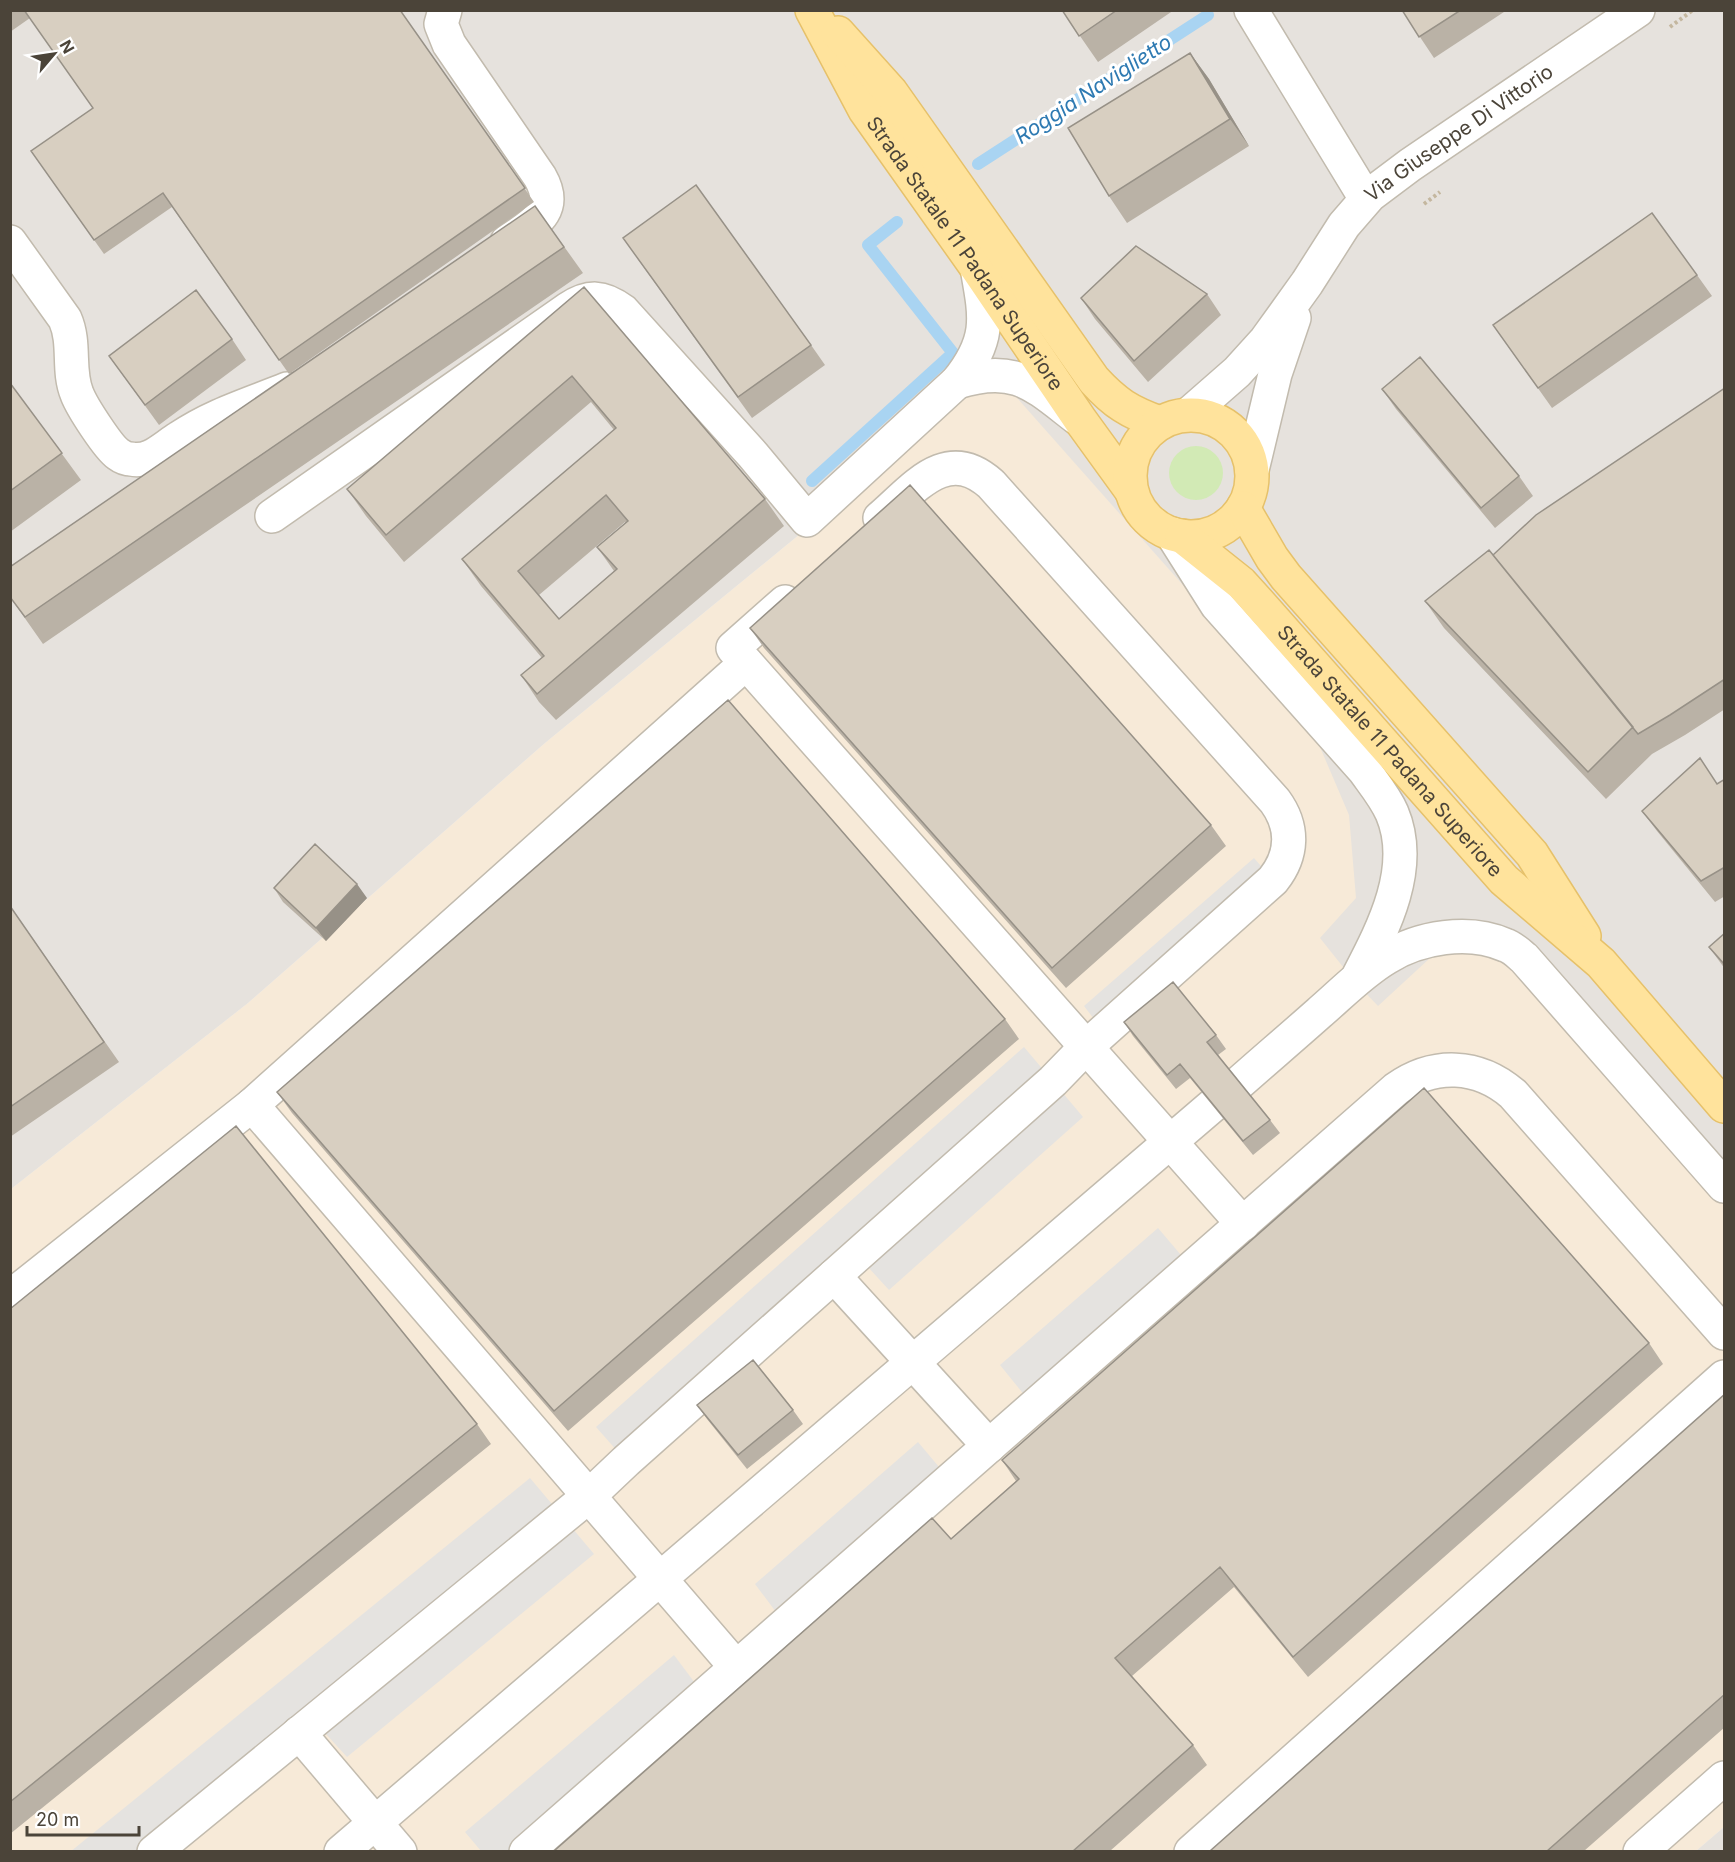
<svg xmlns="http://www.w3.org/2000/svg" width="1735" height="1862" font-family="Inter,sans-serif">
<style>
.commercial{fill:#f7ead8}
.industrial{fill:#e6e2dd}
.green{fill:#d2eab5}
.parking{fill:#e5e3e0}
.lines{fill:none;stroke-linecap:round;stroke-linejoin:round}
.stream{stroke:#a9d4f2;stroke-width:12}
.minor-casing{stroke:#c2bbae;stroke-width:36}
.major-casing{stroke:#e6c16a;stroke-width:36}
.path{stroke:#c4b79f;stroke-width:4;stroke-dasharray:3 3;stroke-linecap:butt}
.minor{stroke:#fff;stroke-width:33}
.major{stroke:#ffe39c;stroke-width:33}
.wall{fill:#bab2a6;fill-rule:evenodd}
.shaded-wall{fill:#979187}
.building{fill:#d8cfc1;stroke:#979187;stroke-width:1.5;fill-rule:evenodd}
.labels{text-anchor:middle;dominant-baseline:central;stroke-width:6;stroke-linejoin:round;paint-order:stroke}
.street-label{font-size:20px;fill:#4b4439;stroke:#fff}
.water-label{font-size:21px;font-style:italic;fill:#2e7ab2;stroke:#fff}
</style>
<rect width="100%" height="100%" fill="#f6f3ec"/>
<!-- commercial -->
<path class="commercial" d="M1011,390L1724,1198V1827L1696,1851L11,1852V1189L248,1003L545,743L972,393Z"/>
<!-- industrial -->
<path class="industrial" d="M11,11H1724V1198L1504,949L1454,951L1429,959L1378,1006L1355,982L1320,938L1356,898L1349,815L1314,733L1010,390L972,393L545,743L248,1003L11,1189Z
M1724,1827V1851H1696Z"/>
<!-- green -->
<path class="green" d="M1169 473a27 27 0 1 1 54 0a27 27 0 1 1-54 0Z"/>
<!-- parking -->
<path class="parking" d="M1254,858L1273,880L1104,1032L1084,1006Z
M1024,1047L1083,1117L889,1290L857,1255L626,1461L596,1427Z
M1158,1228L1192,1268L1034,1407L1000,1365Z
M918,1442L950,1480L785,1624L755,1584Z
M530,1478L594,1554L347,1757L314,1721L154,1851L70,1852Z
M674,1655L704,1695L526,1851H481L465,1832Z"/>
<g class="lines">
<!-- stream -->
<path class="stream" d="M978,164L1208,15
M812,481L953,353L868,245L897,222"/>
<!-- minor casing -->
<g class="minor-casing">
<g id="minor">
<path d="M445,10L441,24L449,44L540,177C560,212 533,224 507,242"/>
<path d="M1251,10L1366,199"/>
<path d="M10,242L65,319C76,344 67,370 77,394C82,407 108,447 118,454C122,457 127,459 131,459C150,463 164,447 179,438C213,415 250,404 287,389"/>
<path d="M957,382C1015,364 1033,384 1077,418"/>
<path id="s1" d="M1189,414L1237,372L1266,340L1307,283L1344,225L1370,195L1410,165L1638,10"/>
<path d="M1252,470L1275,374L1294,318"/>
<path d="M272,516L568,309C589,295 603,296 623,311L753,455L807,520L957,382C991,340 986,318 977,268"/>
<path d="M1172,534L1217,605L1364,770C1374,784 1385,797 1392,813C1415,867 1384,927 1359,975"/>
<path d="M785,602L733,648L1243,1224"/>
<path d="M1239,1083C1265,1060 1292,1037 1319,1013C1340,995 1361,973 1386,958C1419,937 1469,929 1505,945C1512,947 1518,953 1524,958L1724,1186"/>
<path d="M252,1105L736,1667"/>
<path d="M834,1276L989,1446"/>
<path d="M10,1297L252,1105L746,663"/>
<path d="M299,1733L400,1852"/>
<path d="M154,1852L589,1496L626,1461L1053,1081L1086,1047L1273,880C1293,855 1294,827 1275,801L991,484C946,444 914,489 880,518"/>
<path d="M341,1852L1212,1106"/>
<path d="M526,1852L1396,1089C1434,1062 1478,1064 1513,1094L1724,1333"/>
<path d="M1191,1852L1724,1377"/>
<path d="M1640,1852L1724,1778"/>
</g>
</g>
<!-- major casing -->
<g class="major-casing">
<g id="major">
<path id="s2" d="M812,10L865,110L977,268L1081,421L1131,490"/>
<path d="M838,33L891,92L1094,380C1115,403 1129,412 1160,423"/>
<circle cx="1191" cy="476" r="61"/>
<path d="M1243,508L1272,558L1286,577L1532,854L1584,936"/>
<path id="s3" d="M1182,536L1241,583L1251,594L1504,880L1601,963L1724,1106"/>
</g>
</g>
<!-- path -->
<path class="path" d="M1670,27L1693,10
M1424,204L1440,192"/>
<!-- minor -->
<use href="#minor" class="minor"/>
<!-- major -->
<use href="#major" class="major"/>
</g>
<!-- wall -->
<path class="wall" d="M10,10H400L534,202L289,374L172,207L104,254L31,151L93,108L30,18L10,32Z
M1062,10H1174L1098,62Z
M1402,10H1507L1434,58Z
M1190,53L1209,79L1249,146L1127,223L1109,196Z
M535,206L583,273L43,644L10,597Z
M637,258L811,345L825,365L752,418Z
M1697,275L1712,296L1552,408L1493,325Z
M584,287L765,499L784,526L556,720L539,702L521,675L542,658L481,586L462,559L614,430L591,402L404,562L366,516L347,489ZM625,522V523L597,547L614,571L559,619L539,595Z
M1207,294L1221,315L1148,382L1095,319L1081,298Z
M232,339L246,360L159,425L109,356Z
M10,383L81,480L10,532Z
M1725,388V709L1685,735L1652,754L1606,799L1444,628L1425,601L1493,555Z
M1382,389L1519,476L1533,496L1495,528L1396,409Z
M750,628L1211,825L1226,846L1066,988L764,648Z
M1725,779V896L1715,902L1657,831L1642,811L1717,784Z
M274,888L367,898L326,941L283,902Z
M10,906L119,1062L10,1137Z
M1725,933V969L1709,947Z
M1005,1019L1019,1039L568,1431L292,1113L277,1092Z
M1124,1022L1216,1035L1226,1049L1218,1055L1270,1120L1280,1133L1253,1155L1190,1078L1176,1089L1133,1036Z
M10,1309L477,1424L491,1444L10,1834Z
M1649,1343L1663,1364L1308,1677L1234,1587L1132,1676L1193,1745L1207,1765L1110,1851H554L951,1539L1016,1481L1002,1460Z
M1725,1394V1727L1584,1851H1210Z
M697,1405L793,1410L803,1424L747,1469L707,1419Z"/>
<!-- shaded-wall -->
<path class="shaded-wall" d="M1190,53L1209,79L1249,146L1230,119Z
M357,884L367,898L326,941L316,928Z"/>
<!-- building -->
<path class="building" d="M24,10H400L525,188L279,360L163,193L94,240L31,151L93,108Z
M1062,10H1117L1079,36Z
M1402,10H1461L1419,37Z
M1190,53L1230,119L1109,196L1068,128Z
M696,185L811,345L738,397L623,238Z
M535,206L564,247L25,617L10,597V567Z
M1652,213L1697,275L1538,388L1493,325Z
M1136,246L1207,294L1134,361L1081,298Z
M584,287L765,499L537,694L521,675L544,656L462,559L616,428L572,376L386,535L347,489ZM606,495L628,521L597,547L617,569L559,619L518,571Z
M196,290L232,339L145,405L109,356Z
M1420,357L1519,476L1481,508L1382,389Z
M10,383L62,453L10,491Z
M1725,388V679L1670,715L1638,734L1493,555L1536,515Z
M910,485L1211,825L1052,968L750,628Z
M1489,550L1633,727L1588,772L1425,601Z
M728,700L1005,1019L554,1411L277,1092Z
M1700,758L1717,784L1725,779V867L1701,881L1642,811Z
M315,844L357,884L316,928L274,888Z
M10,906L104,1042L10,1107Z
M1725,933V965L1709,947Z
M1173,982L1216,1035L1207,1042L1270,1120L1243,1141L1180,1064L1167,1075L1124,1022Z
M1424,1088L1649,1343L1293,1657L1220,1567L1115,1658L1193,1745L1073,1851H554L932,1518L951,1539L1019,1479L1002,1460Z
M236,1126L477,1424L10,1802V1309Z
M753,1360L793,1410L738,1455L697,1405Z
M1725,1394V1694L1547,1851H1210Z"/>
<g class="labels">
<!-- street labels -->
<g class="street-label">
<text stroke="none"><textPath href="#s1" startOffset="394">Via Giuseppe Di Vittorio</textPath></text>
<text stroke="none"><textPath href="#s2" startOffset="288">Strada Statale 11 Padana Superiore</textPath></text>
<text stroke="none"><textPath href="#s3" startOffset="300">Strada Statale 11 Padana Superiore</textPath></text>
</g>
<!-- water labels -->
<g class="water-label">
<text transform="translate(1093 89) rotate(-33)">Roggia Naviglietto</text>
</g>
</g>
<!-- border -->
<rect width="1735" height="1862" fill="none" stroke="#4b4439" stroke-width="24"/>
<!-- north arrow -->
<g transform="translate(54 54) rotate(61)" stroke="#ffffff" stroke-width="4.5" paint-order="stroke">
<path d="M0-4.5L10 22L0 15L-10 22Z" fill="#4b4439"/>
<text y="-9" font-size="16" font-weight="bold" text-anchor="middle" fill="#4b4439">N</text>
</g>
<!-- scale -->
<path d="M27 1826v9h112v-9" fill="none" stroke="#4b4439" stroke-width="3"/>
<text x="36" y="1826" font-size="18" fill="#4b4439" stroke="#ffffff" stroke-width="4.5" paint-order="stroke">20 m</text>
</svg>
